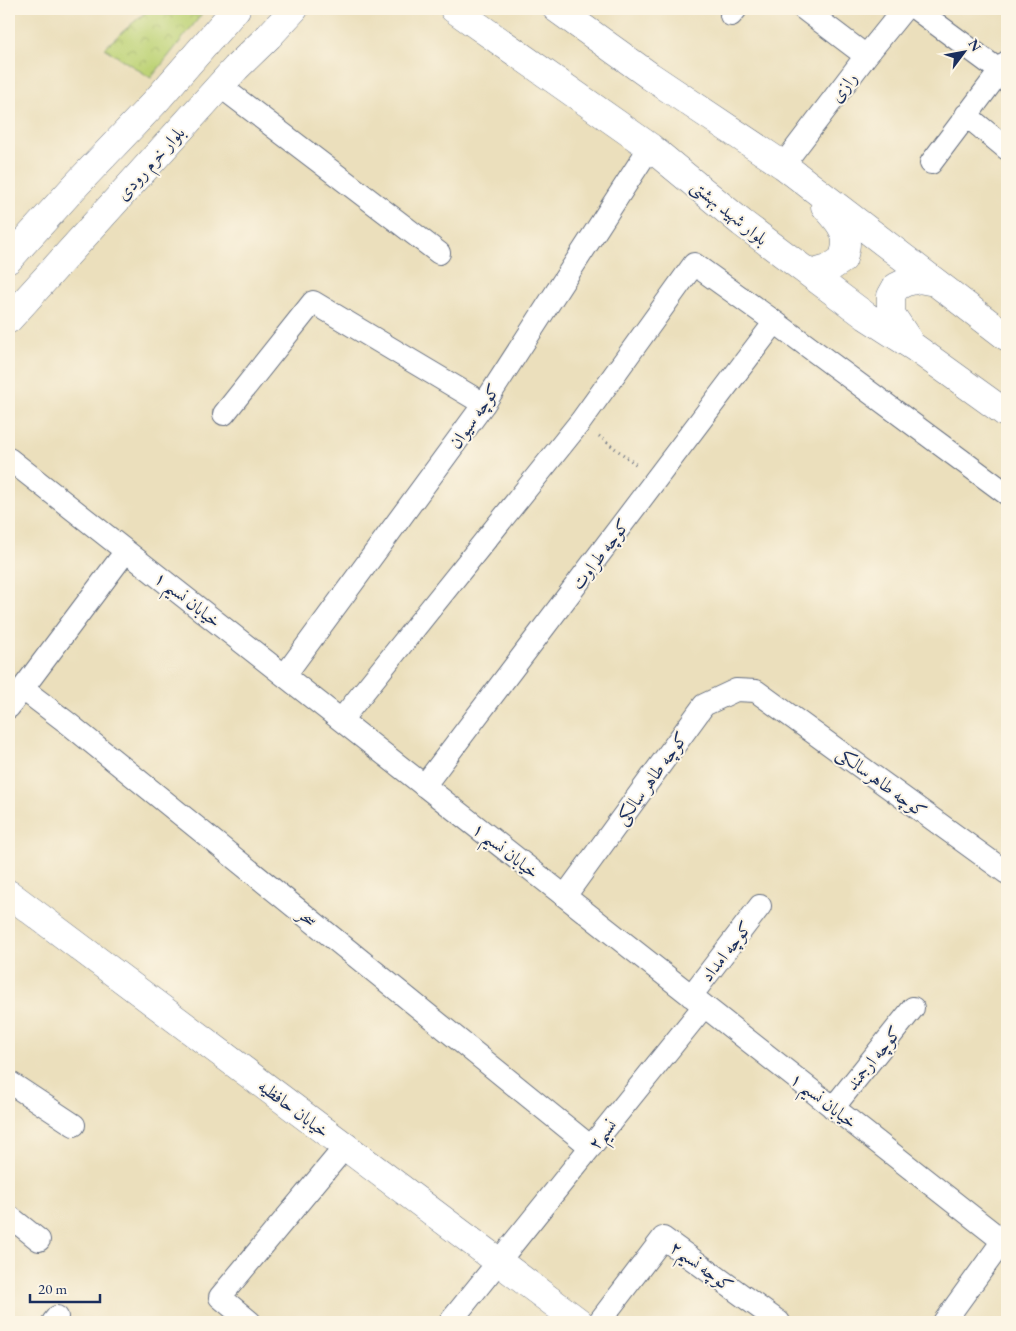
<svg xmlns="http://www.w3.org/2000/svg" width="1016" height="1331" font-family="'EB Garamond',Amiri,serif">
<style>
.park{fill:url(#park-crowns);stroke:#6c816a}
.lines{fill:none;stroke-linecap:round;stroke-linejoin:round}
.minor-casing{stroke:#646d7f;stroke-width:24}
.tertiary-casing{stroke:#646d7f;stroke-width:29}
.secondary-casing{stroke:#646d7f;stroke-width:29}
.path{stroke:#646d7f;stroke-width:3;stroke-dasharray:1 4;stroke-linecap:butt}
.minor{stroke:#fff;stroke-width:22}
.tertiary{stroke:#fff;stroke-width:28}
.secondary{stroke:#fff;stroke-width:28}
.labels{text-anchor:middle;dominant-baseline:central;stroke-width:4;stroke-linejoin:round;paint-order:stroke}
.street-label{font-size:18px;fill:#1b2f5e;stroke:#fcf5e5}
</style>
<defs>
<pattern id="park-crowns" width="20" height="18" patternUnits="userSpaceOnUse" patternTransform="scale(1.25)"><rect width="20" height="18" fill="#bed377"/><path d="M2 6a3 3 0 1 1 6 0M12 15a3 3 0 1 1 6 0" fill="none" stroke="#a3b569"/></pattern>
</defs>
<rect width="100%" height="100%" fill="#fcf5e5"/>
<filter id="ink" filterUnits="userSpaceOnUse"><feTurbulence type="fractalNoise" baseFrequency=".02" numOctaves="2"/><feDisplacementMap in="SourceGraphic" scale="10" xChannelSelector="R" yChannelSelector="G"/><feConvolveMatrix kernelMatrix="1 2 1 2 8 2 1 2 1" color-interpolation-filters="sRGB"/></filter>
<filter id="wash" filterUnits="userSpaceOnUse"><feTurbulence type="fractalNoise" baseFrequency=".0096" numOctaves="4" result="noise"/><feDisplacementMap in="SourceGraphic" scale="20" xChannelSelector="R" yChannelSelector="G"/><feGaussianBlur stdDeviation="1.12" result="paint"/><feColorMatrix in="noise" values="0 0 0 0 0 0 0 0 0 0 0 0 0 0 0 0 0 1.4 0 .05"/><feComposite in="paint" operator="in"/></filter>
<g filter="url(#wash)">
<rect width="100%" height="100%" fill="#ebdfbc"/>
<!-- park -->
<path class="park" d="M149,9H206L151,78L104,48Z"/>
</g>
<g filter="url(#ink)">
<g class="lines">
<!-- minor casing -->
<g class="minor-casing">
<path id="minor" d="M804,9L866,56
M916,9L1000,71
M731,15L736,9
M220,86L439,253
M966,115L1007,149
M931,163L1007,62
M783,165L866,56L904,9
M224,414L313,302L484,404
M9,459L1003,1241
M285,675L484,404L650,147
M23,689L69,724L591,1147
M9,707L126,551
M341,720L581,421L694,264L775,322L1007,494
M424,786L775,322
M565,896L704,705L736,690L756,691L1007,873
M691,996L760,906
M9,1082L74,1125
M833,1108L913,1008
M9,1216L39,1240
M53,1322L57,1317
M250,1322L220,1297L345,1147
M450,1322L704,1006
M599,1322L663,1238L779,1322
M944,1322L1007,1235"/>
</g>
<!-- tertiary casing -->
<g class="tertiary-casing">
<path id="tertiary" d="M9,259L77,184L155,102L236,9
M9,319L236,68L269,36L294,9
M9,894L579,1322"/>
</g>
<!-- secondary casing -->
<g class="secondary-casing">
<path id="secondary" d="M454,9L650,147L742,223L866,316L914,347L1007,414
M557,9L650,76L783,165L1007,337
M811,274L828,269L843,259C844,254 846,248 846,243C846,228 834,216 825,206
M909,341L891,314V296L896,287L906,282L919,279L935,282"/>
</g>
<!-- path -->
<path class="path" d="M599,436L638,466"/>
<!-- minor -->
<use href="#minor" class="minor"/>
<!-- tertiary -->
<use href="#tertiary" class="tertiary"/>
<!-- secondary -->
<use href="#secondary" class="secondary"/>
</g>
</g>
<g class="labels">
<!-- street labels -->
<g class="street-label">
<text transform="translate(843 87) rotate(-53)">رازی</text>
<text transform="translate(150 163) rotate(-48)">بلوار خرم رودی</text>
<text transform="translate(730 212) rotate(39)">بلوار شهید بهشتی</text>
<text transform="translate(474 416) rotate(-55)">کوچه سیوان</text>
<text transform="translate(600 554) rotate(-53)">کوچه طراوت</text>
<text transform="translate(188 599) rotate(38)">خیابان نسیم ۱</text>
<text transform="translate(651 778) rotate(-54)">کوچه طاهر سالکی</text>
<text transform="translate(882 782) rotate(36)">کوچه طاهرسالکی</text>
<text transform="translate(506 850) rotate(38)">خیابان نسیم ۱</text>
<text transform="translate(308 917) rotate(39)">سحر</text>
<text transform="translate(726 951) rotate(-52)">کوچه امداد</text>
<text transform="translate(873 1058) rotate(-51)">کوچه ارجمند</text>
<text transform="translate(824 1100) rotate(38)">خیابان نسیم ۱</text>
<text transform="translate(294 1108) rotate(37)">خیابان حافظیه</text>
<text transform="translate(602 1134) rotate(-51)">نسیم۲</text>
<text transform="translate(702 1266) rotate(36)">کوچه نسیم۲</text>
</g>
</g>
<!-- margin -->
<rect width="1016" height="1331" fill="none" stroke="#fcf5e5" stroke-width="30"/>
<!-- north arrow -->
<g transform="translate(964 52) rotate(58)" stroke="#fcf5e5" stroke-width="4" paint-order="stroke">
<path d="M0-4L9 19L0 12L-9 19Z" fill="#1b2f5e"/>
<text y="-8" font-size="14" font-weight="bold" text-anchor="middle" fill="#1b2f5e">N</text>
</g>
<!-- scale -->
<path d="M30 1294v8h70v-8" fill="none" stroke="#1b2f5e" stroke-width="2.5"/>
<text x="38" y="1294" font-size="15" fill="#1b2f5e" stroke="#fcf5e5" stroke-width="4" paint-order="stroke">20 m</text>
</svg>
